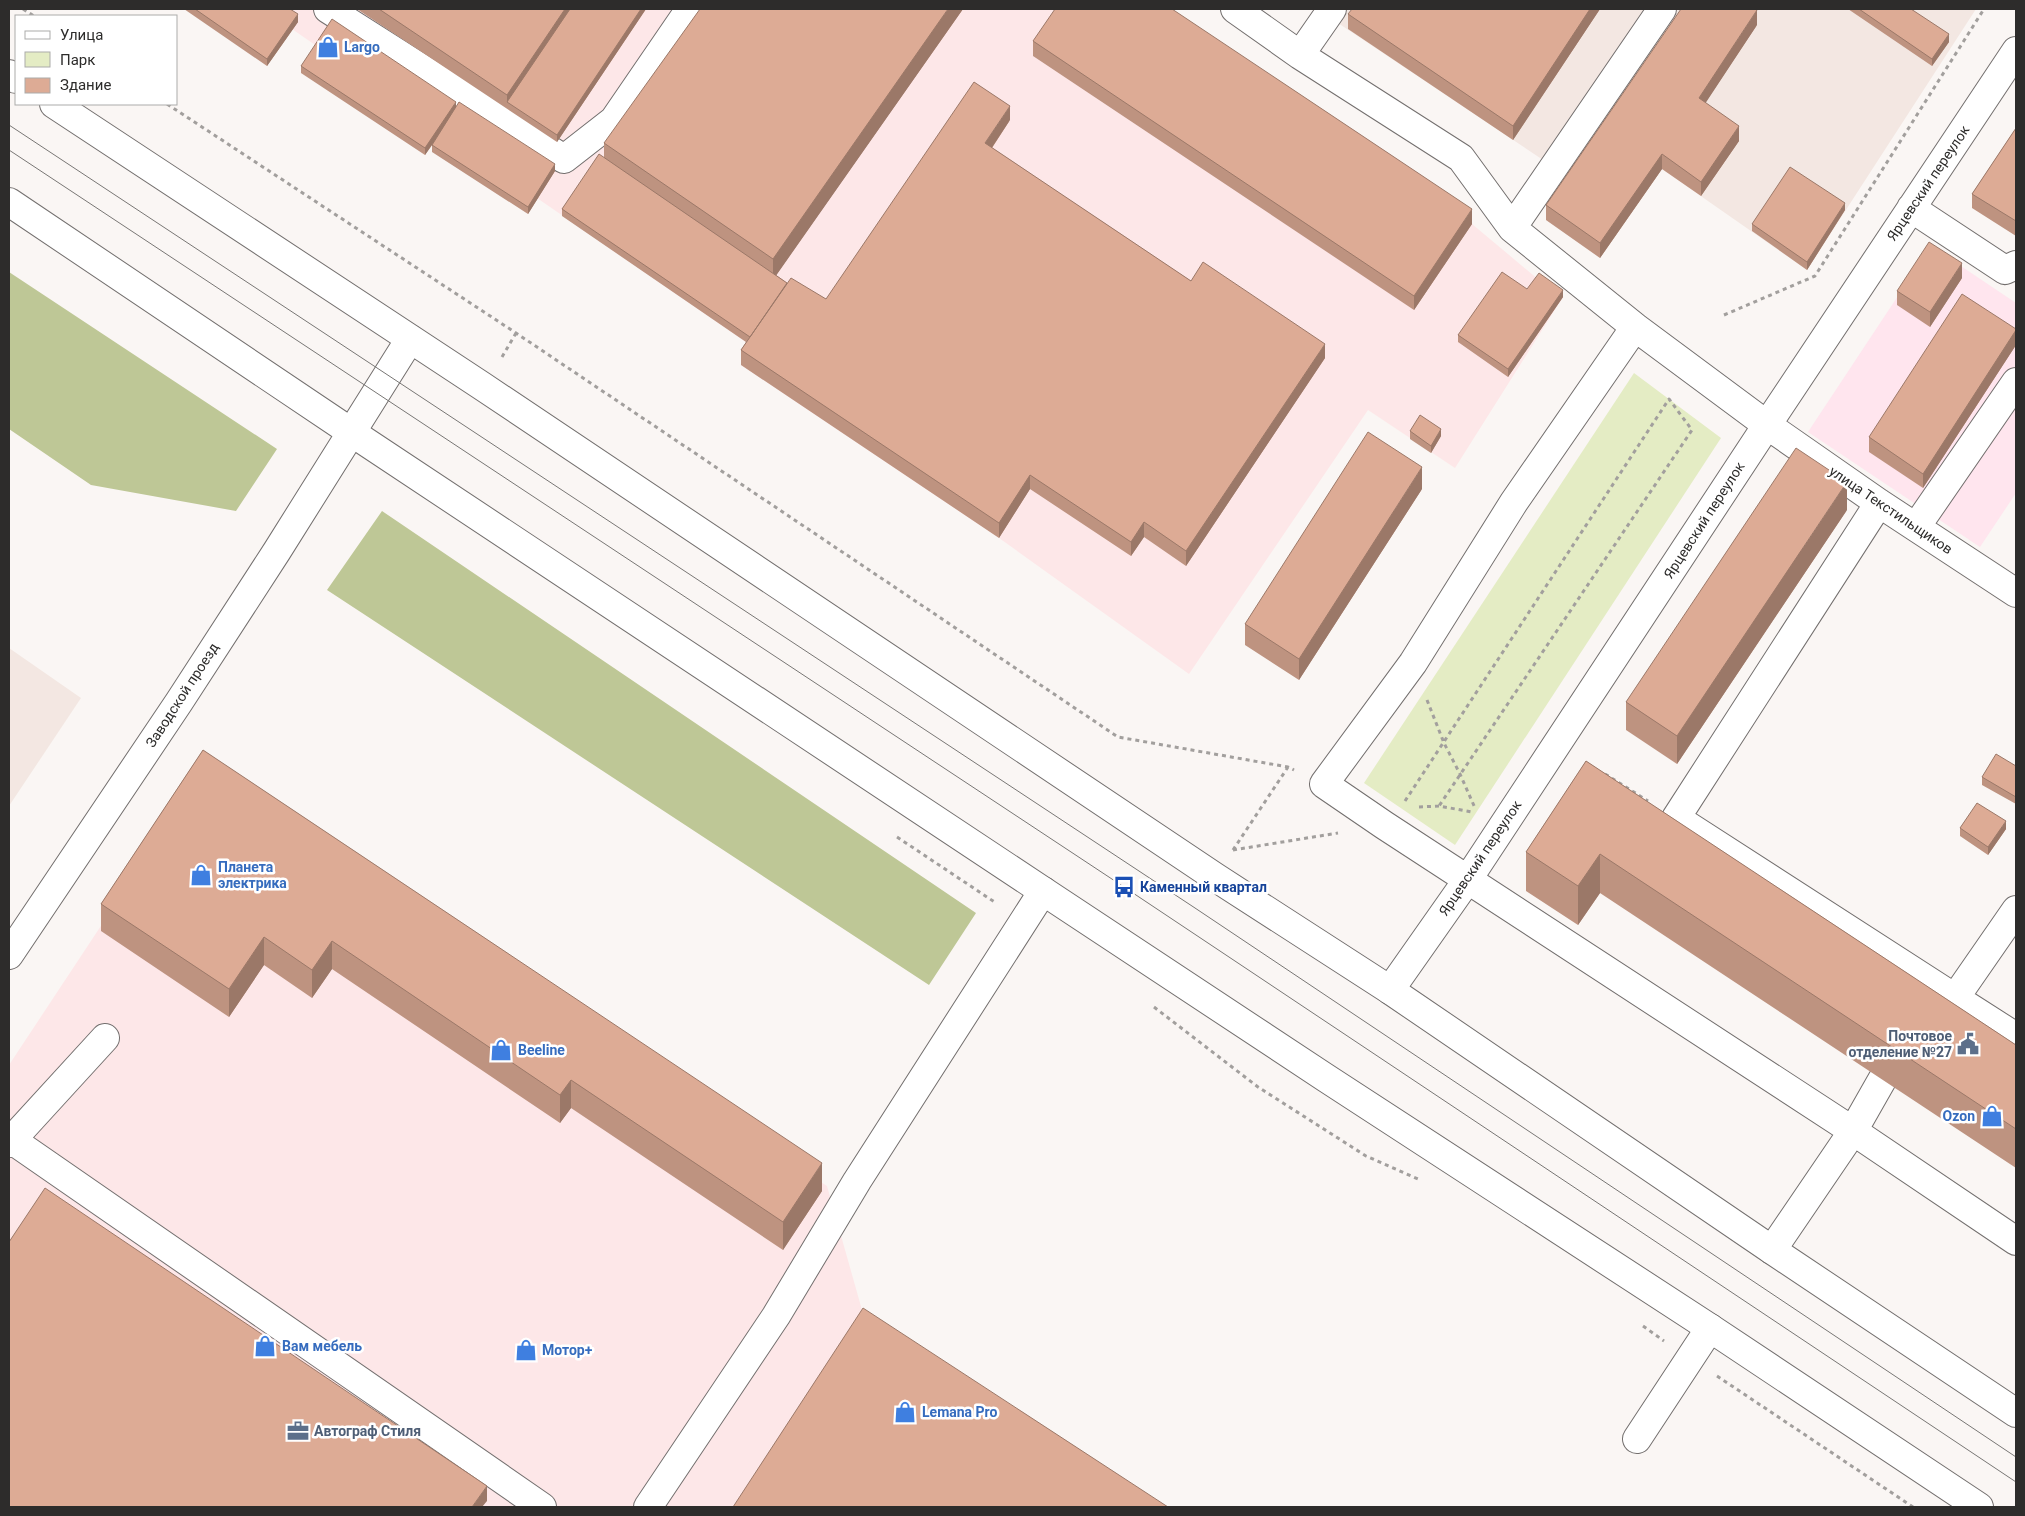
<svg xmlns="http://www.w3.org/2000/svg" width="2025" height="1516" font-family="Roboto,sans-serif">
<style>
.commercial{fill:#fde7e8}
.built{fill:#f3e7e2}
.medical{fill:#ffe5ee}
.green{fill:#e4ecc4}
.forest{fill:#bec796}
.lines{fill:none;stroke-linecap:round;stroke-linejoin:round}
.minor-casing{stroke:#736f6e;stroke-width:30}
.highway-casing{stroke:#736f6e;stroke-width:30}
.path{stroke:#a29f9d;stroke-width:3;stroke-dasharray:4 4;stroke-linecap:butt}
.minor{stroke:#fff;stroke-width:28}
.highway{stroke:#fff;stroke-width:28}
.tram{stroke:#787674;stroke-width:1}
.wall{fill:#be9380}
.shaded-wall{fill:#9b7868}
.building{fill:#ddab95;stroke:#9b7868}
.labels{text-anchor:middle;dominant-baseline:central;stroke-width:5;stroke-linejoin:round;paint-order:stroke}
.shop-label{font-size:14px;font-weight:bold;fill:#366cbe;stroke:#fff;text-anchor:start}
.street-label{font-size:14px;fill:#2d2c2b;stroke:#fff}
.transit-label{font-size:14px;font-weight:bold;fill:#164399;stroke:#fff;text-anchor:start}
.service-label{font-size:14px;font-weight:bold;fill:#4e5e75;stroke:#fff;text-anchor:end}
</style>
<rect width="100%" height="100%" fill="#faf6f4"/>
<!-- commercial -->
<path class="commercial" d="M263,9H1150L1472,224L1539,280L1563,297L1455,468L1368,410L1189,674L999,538L741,365L753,347Z
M200,776L827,1186L862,1310L1164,1507H9V1065Z"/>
<!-- built -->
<path class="built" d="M1317,9H1976L1807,270L1662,169L1600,258L1546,220L1573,180Z
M9,648L81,698L9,806Z"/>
<!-- medical -->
<path class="medical" d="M1931,246L2016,303V493L1980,547L1808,432Z"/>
<!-- green -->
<path class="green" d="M1634,373L1721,438L1455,845L1364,783Z"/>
<!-- forest -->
<path class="forest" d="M9,272L277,449L236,511L91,485L9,429Z
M382,511L976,913L929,985L327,590Z"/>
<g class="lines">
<!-- minor casing -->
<g class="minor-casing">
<path id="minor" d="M328,9L564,159L614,120L690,9
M1235,9L1300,55L1461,158L1512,228L1635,327
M1300,55L1332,9
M1911,208L2005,270L2016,265
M1512,228L1662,9
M1879,503L1676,818L1955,998L2016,910
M1916,527L2016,382
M2016,593L1879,503L1767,425L1635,327L1514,502L1413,663L1324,784L1384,825L1853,1131L2016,1241
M9,955L179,702L277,551L410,339
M1390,990L1468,879L1767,425L2016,51
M1941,1010L1955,998L2016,1037
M9,1138L542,1507
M9,1143L105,1038
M1772,1250L1853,1131L1882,1080
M1637,1439L1710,1328
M648,1507L776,1316L857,1181L1043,891"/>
</g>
<!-- highway casing -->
<g class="highway-casing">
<path id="highway" d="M9,74L16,79
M54,104L482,386L1215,877L1390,990L1772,1250L2016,1413
M9,202L351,432L1043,891L1326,1078L1710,1328L1979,1507"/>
</g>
<!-- path -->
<path class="path" d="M23,9L34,16
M167,104L516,333L1118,737L1288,767L1294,770
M1724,315L1815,276L1984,9
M502,357L516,333
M1427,700L1444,743L1460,774L1475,808
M1605,774L1648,801
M1405,801L1669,399L1692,430L1439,806
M1419,807L1439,806L1472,812
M897,837L996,903
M1233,850L1338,833
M1233,850L1288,767
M1154,1007L1258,1087L1366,1156L1418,1179
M1643,1326L1664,1341
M1717,1376L1913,1507"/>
<!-- minor -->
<use href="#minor" class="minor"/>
<!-- highway -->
<use href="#highway" class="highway"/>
<!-- tram -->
<path class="tram" d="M9,125L1195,908L2016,1457
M9,150L1124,887L2016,1482"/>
</g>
<!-- wall -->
<path class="wall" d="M184,9H290L298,22L267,66Z
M357,9H646L557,142Z
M963,9L776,275L787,283L826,299L1010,120L992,148L1191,281L1325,358L1186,566L1144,537L1131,556L1030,489L999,538L741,365V350L746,342L562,216V209L604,158V143Z
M1600,9L1513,140L1348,29V14Z
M1848,9H1911L1949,42L1932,66Z
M1757,25L1705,103L1739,141L1701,196L1662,169L1600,258L1546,220V205Z
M1033,41L1472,224L1414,310L1033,56Z
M301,66L456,107L555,171L528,214L432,152V145L435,141L425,155L301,73Z
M2016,128V236L1972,208V194Z
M1845,210L1807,270L1752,231V224Z
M1962,278L1930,327L1897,305V291Z
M1527,289L1563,297L1508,377L1458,342V335Z
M2016,329V345L1923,488L1869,452V437Z
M1410,431L1441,436L1431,453L1410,439Z
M1422,489L1299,680L1245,645V624Z
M1847,510L1677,764L1626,730V702Z
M203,750L822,1191L783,1250L571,1108L560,1123L332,969L312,998L264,965L229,1017L101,931V904Z
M1586,761L2016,1045V1168L1600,893L1578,925L1526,891V852Z
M2016,766V804L1982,785V777Z
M1960,828L2006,829L1988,855L1960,836Z"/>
<!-- shaded-wall -->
<path class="shaded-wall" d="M565,9H575L507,102V109V95Z
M641,9H646L557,142V135Z
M948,9H963L773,280V259Z
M1590,9H1600L1513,140V126Z
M1757,10V25L1699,113V98Z
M298,14V22L267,66V59Z
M1949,34V42L1932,66V59Z
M456,102V109L425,155V148Z
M1010,106V120L985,158V143Z
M1739,126V141L1701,196V182Z
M1662,154V169L1600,258V243Z
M555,164V171L528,214V207Z
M1845,203V210L1807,270V262Z
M1472,209V224L1414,310V296Z
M1962,263V278L1930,327V312Z
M1563,290V297L1508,377V369Z
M2016,330V345L1923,488V474Z
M1325,344V358L1186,566V551Z
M1441,429V436L1431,453V446Z
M1422,467V489L1299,680V659Z
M1030,475V489L999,538V523Z
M1847,482V510L1677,764V736Z
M1144,522V537L1131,556V542Z
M2006,821V829L1988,855V847Z
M1600,854V893L1578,925V886Z
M264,937V965L229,1017V989Z
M332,941V969L312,998V970Z
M571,1080V1108L560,1123V1095Z
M822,1163V1191L783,1250V1222Z
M487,1486V1501L482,1507H472Z"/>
<!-- building -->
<path class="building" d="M195,9H290L298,14L267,59Z
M379,9H565L507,95Z
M570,9H641L557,135L507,102Z
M700,9H948L773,259L604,143Z
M1055,9H1172L1472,209L1414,296L1033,41Z
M1352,9H1590L1513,126L1348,14Z
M1681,9H1755L1757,10L1699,98L1739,126L1701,182L1662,154L1600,243L1546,205Z
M1859,9H1911L1949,34L1932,59Z
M332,19L456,102L425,148L301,66Z
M974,82L1010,106L985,143L1191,281L1203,262L1325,344L1186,551L1144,522L1131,542L1030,475L999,523L741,350L791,278L826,299Z
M459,102L555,164L528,207L432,145Z
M2016,128V221L1972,194Z
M599,154L787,283L750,337L562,209Z
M1790,167L1845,203L1807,262L1752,224Z
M1929,242L1962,263L1930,312L1897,291Z
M1502,272L1527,289L1539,273L1563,290L1508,369L1458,335Z
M1962,294L2016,329V330L1923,474L1869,437Z
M1420,415L1441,429L1431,446L1410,431Z
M1368,432L1422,467L1299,659L1245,624Z
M1796,448L1847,482L1677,736L1626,702Z
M203,750L822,1163L783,1222L571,1080L560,1095L332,941L312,970L264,937L229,989L101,904Z
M1996,754L2016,766V797L1982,777Z
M1586,761L2016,1045V1129L1600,854L1578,886L1526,852Z
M1977,803L2006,821L1988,847L1960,828Z
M45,1188L487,1486L472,1507H9V1242Z
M863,1308L1168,1507H733Z"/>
<!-- icons -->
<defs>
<g id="shop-bare" transform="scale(1.725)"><path d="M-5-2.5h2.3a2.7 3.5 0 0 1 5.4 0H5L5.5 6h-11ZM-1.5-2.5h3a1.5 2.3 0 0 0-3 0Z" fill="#3f7fe0" stroke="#fff" stroke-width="2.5" paint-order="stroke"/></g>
<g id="bus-bare" transform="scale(1.725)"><path d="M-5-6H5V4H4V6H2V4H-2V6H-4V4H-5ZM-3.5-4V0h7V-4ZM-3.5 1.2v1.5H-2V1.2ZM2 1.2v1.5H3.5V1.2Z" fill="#1a4fb4" stroke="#fff" stroke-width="2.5" paint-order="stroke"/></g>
<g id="civic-bare" transform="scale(1.725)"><path d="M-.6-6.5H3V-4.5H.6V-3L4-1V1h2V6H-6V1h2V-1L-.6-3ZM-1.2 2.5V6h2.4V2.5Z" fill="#5c6f8a" stroke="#fff" stroke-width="2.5" paint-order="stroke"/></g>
<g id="office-bare" transform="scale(1.725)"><path d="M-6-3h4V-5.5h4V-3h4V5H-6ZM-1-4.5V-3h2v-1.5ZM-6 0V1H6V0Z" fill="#5c6f8a" stroke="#fff" stroke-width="2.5" paint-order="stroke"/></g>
</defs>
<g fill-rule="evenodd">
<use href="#shop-bare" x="328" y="47"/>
<use href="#shop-bare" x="201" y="875"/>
<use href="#bus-bare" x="1124" y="887"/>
<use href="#civic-bare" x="1968" y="1044"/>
<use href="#shop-bare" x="501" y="1050"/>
<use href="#shop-bare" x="1992" y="1116"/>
<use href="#shop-bare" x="265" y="1346"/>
<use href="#shop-bare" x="526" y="1350"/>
<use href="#shop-bare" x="905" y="1412"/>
<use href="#office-bare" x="298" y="1431"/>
</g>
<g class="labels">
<!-- shop labels -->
<g class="shop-label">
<text x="344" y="47">Largo</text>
<text x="218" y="867">Планета<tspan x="218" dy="16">электрика</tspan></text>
<text x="518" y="1050">Beeline</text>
<text x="1975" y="1116" text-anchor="end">Ozon</text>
<text x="282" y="1346">Вам мебель</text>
<text x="542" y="1350">Мотор+</text>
<text x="922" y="1412">Lemana Pro</text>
</g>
<!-- street labels -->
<g class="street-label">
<text transform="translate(1928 183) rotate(-56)">Ярцевский переулок</text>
<text transform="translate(1891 510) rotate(34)">улица Текстильщиков</text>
<text transform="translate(1704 520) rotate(-57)">Ярцевский переулок</text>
<text transform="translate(182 695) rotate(-57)">Заводской проезд</text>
<text transform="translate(1480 858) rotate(-56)">Ярцевский переулок</text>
</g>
<!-- transit labels -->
<g class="transit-label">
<text x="1140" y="887">Каменный квартал</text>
</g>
<!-- service labels -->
<g class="service-label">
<text x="1952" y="1036">Почтовое<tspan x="1952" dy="16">отделение №27</tspan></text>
<text x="314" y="1431" text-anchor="start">Автограф Стиля</text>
</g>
</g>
<!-- border -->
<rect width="2025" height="1516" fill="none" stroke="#2d2c2b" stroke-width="20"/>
<!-- legend -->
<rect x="15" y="15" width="162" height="90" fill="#ffffff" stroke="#ababaa"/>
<rect x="25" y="31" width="25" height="8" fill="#ffffff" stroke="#ababaa"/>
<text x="60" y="40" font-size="15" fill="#2d2c2b">Улица</text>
<rect x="25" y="52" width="25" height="15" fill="#e4ecc4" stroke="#ababaa"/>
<text x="60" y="65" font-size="15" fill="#2d2c2b">Парк</text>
<rect x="25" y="78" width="25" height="15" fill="#ddab95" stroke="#ababaa"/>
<text x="60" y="90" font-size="15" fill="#2d2c2b">Здание</text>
</svg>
